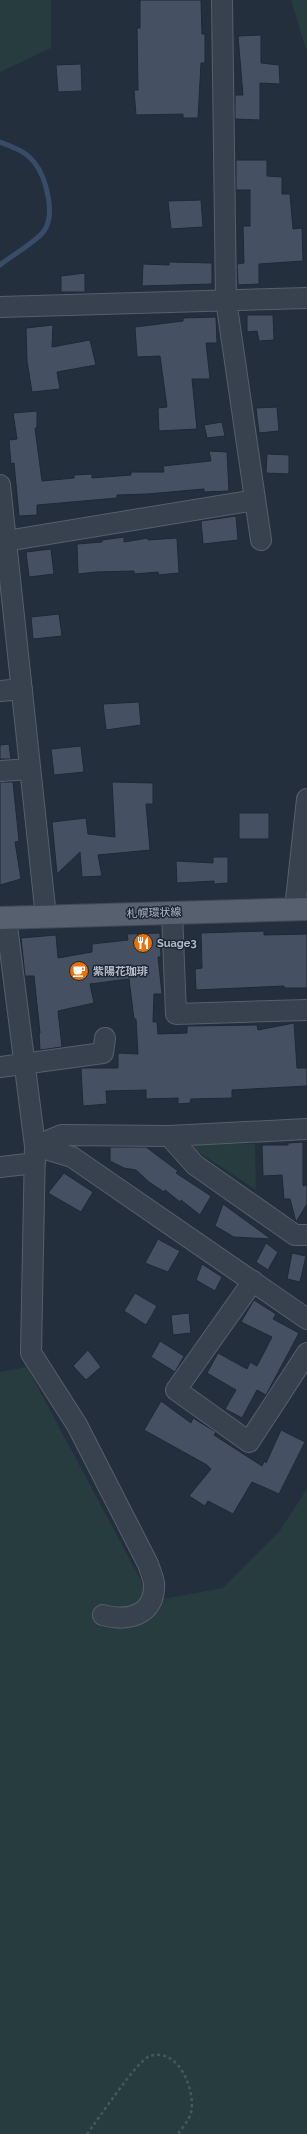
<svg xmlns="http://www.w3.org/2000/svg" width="307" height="2134" font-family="Raleway,'Noto Sans JP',sans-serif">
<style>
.green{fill:#263c3f}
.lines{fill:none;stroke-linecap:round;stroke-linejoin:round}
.stream{stroke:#394c67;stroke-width:5}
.building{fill:#455162;stroke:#1f2835}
.minor-casing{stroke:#565f6c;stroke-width:22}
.primary-casing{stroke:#414a57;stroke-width:24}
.path{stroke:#44595c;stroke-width:2.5;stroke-dasharray:3 3;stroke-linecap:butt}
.minor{stroke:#38414e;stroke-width:20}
.primary{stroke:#56606e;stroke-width:22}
.labels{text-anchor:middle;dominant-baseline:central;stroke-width:3;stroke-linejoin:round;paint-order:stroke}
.street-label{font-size:11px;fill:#b4bcc9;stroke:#1d2633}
.poi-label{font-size:11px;font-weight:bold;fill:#b4bcc9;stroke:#1d2633;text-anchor:start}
</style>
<rect width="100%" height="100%" fill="#242f3e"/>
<!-- green -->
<path class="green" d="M0,0H51V48L0,72Z
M291,0H307V49H306Z
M194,1143L255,1144L256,1190L194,1149Z
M27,1367L152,1601L223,1588L278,1533L307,1489V2134H0V1372Z"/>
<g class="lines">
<!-- stream -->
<path class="stream" d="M0,142C13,147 25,151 34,162C46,177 56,214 44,231C37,241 10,257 0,265"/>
</g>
<!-- building -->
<path class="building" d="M140,0H201L202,34H205V63H201L198,118H183V114L136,115L134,90H138L137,28H140Z
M261,35V63L279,65L280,84L260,83V120L235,119V95H243L238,36Z
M81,64L82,91L58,92L56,65Z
M236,160H267V176L282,177V194H290L293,229L302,228L303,261L259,264V284L238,285L237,264L244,263L243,226H250V190H236Z
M201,200L203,227L171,229L168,201Z
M169,262L212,263V284L142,286L143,264L169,265Z
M85,273V292H61V276Z
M247,315H273L274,340L259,341L257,331L247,332Z
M216,317L217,343H206L210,379H192L197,429L159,431L158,408L167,407L160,356L137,357L135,327L183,321V318Z
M53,325L52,347L90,340L96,365L57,372L60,389L32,392L27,361L26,328Z
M277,407L279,431L259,433L256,408Z
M37,411V428H35L42,481L74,478V475L92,474V478L131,475V472H164L163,466L211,461L209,451L227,452L229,491L204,492V489L147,494L117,495V498L37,505V515L19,516L14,463L11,464L9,440L17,439L13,413Z
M222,422L225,436L207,438L204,425Z
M267,454L289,455V474L266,473Z
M236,516L238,540L203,544L201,521Z
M124,537V542L148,538V540L177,538L179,573L159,575L158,572L134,574V571L96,572L78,574L77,544L102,542V540Z
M51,549L54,574L29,577L26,552Z
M59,614L62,636L33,639L31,617Z
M139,702L141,725L106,730L103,704Z
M9,744L11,759H0V745Z
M81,746L84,772L54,775L51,749Z
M0,782H13L19,841L15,842L21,879L0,885Z
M112,782L153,783V804H146L150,850L98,855L102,876L82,877L80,852L57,874L52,822L86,818L88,834L115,837Z
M239,813H269V839H239Z
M213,857H228V883L214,884V881L177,883L176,861L213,863Z
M264,931V935L307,934V988H284V986L196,990L195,969L202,968L201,933Z
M160,933L161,957H158L162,994H154L153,1022H157L158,1034L187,1033V1026L257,1025L258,1030L294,1023L297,1068H307V1086L232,1090V1098L191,1099L190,1103L178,1104V1098L146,1099V1090L106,1091L107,1104L83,1106L81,1068H118V1053L138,1054L136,1019H134L129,979L90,984L94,1003L58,1011L62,1047L40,1050L39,1032L40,1033L34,976H25L21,938L56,935L58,958L92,952V944L128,940L127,934Z
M303,1142V1186L307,1185V1204L296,1222L290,1199H284L282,1175L263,1176L262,1145H288V1143Z
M110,1147H146L178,1171L176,1173L211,1196L200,1215L181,1200L180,1202L165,1190L164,1192L149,1182L136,1170L124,1168L110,1161Z
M64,1173L93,1192L81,1212L48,1193Z
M223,1204L271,1239L234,1237L215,1226Z
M158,1239L180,1251L168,1272L145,1263Z
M266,1243L278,1252L268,1270L256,1262Z
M292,1253L306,1256L300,1282L287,1279Z
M202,1264L222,1277L215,1291L196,1280Z
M135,1293L157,1306L146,1325L124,1311Z
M254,1300L276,1314L273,1319L299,1333L266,1395L257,1390L242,1418L225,1409L236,1390L207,1373L218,1353L247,1369L250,1362L257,1366L272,1337L241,1322Z
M189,1313L191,1333L173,1335L171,1315Z
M160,1341L184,1356L175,1372L151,1357Z
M88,1350L101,1367L86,1380L73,1366Z
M161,1401L191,1423L193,1418L206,1426L216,1432L214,1435L262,1466L264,1461L266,1463L281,1430L305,1442L279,1494L252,1482L233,1514L208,1501L205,1506L189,1496L211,1469L207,1465L144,1430Z"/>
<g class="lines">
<!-- minor casing -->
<g class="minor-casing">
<path id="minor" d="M222,0L226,300L261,540
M0,307L307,298
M0,485L46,917
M6,541L255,500
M0,691L22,689
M0,771L30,769
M295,909L307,799
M172,912L176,1014L307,1010
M6,918L35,1146L31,1353L77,1425L148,1564C150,1570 153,1577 154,1583C156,1615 128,1622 103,1615
M0,1067L103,1053L105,1038
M169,1136L195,1165L295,1235H307
M35,1146L72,1157L307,1319
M35,1146L62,1135L169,1136L307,1129
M0,1167L35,1163
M253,1281L176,1390L249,1442L307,1353"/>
</g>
<!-- primary casing -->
<g class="primary-casing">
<path id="primary" d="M0,918L307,909"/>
</g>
<!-- path -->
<path class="path" d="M87,2134C98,2120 137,2060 150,2056C179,2047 196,2091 191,2113C189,2120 182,2128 178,2134"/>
<!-- minor -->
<use href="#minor" class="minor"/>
<!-- primary -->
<use href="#primary" class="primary"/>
</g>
<!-- icons -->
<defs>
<g id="restaurant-disc" transform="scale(1)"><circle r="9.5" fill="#e8710a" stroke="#1d2633"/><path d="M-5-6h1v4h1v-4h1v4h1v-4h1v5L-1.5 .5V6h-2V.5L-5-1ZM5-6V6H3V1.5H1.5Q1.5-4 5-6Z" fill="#fff"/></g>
<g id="cafe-disc" transform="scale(1)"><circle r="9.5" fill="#e8710a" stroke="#1d2633"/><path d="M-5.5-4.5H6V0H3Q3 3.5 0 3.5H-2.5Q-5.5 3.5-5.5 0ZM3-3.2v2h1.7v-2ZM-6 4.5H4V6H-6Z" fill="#fff"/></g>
</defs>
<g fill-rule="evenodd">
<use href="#restaurant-disc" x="143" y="943"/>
<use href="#cafe-disc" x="79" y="971"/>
</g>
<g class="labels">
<!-- street labels -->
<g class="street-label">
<text transform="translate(154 913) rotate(-2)">札幌環状線</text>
</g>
<!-- poi labels -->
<g class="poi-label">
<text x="157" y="943">Suage3</text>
<text x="93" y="971">紫陽花珈琲</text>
</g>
</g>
</svg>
